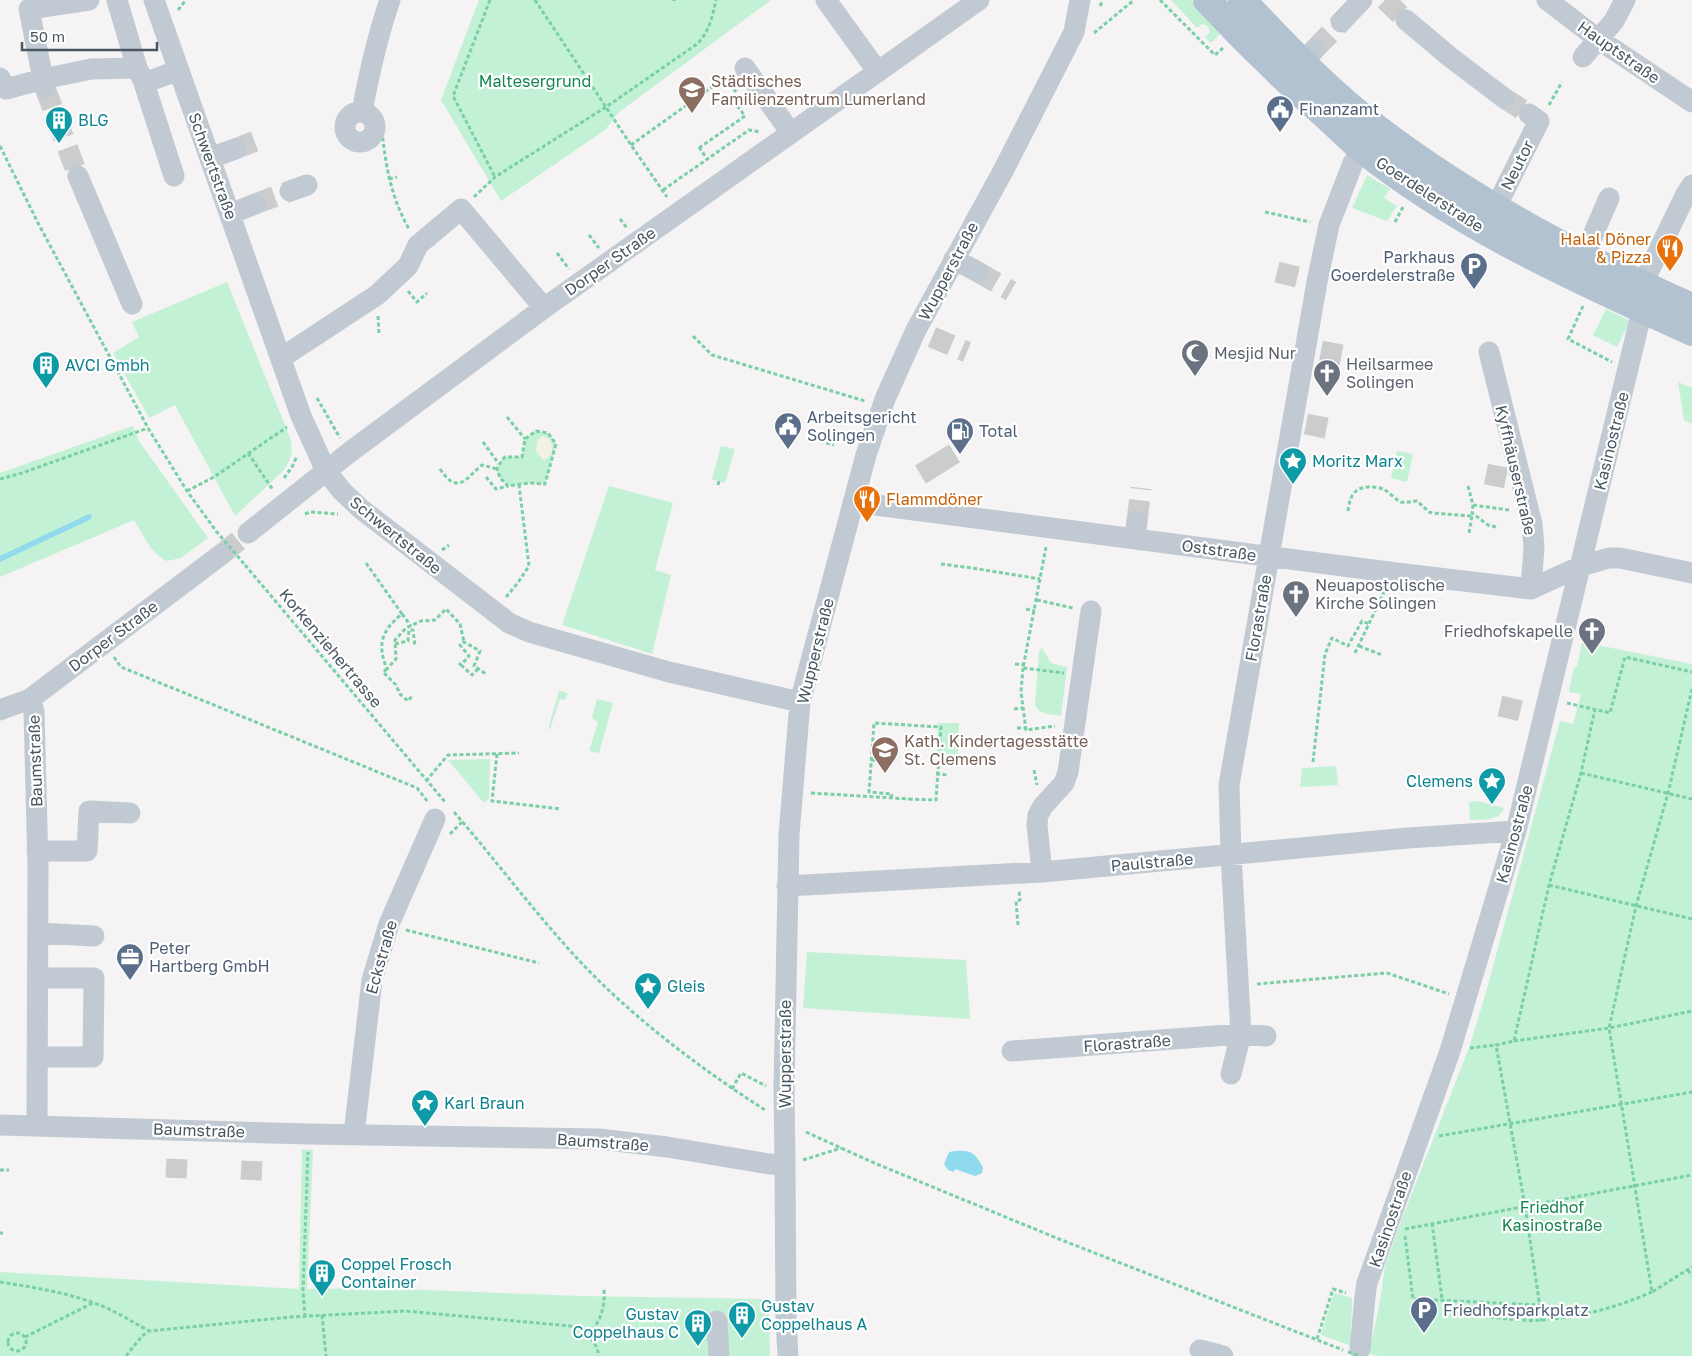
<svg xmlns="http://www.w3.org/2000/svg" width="1692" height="1356" font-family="'Golos Text',sans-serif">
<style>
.green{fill:#c3f1d5}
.sand{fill:#f5f0e5}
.water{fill:#90daee}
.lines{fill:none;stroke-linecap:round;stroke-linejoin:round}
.stream{stroke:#90daee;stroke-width:5.5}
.minor-tunnel{stroke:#caccce;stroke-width:21;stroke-dasharray:21 11;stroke-linecap:butt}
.path{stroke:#7ad0a6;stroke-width:3;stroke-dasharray:4 2.5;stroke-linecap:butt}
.minor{stroke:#c1cad2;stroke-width:21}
.major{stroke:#b3c2d1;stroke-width:28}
.path-bridge{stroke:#7ad0a6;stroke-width:3;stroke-dasharray:4 2.5;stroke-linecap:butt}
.minor-bridge{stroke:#c1cad2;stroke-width:21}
.labels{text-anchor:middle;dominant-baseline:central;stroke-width:4.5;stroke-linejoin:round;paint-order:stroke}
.street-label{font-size:16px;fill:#4a5661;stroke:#fff}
.park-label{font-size:16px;fill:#17864f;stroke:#fff}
.education-label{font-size:16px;fill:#785e54;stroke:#fff;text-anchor:start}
.service-label{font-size:16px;fill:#4e5e75;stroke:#fff;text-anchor:start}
.culture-label{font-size:16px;fill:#0d838f;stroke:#fff;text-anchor:start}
.food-label{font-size:16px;fill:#c56008;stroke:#fff;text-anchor:end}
.worship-label{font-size:16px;fill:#5b616d;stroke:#fff;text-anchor:start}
</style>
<rect width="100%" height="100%" fill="#f5f3f3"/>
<!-- green -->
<path class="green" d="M479,0H771L619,112L605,130L501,201L441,100Z
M1171,0H1191L1222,32L1211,43L1205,37L1210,32L1208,26L1202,24L1197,28Z
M1367,175L1390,189L1384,198L1397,206L1387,221L1352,208Z
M227,282L291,440C293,453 291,460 283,471L235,516L175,405L149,418L113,353L139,337L132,322Z
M1606,309L1630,321L1617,347L1593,335Z
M1678,382L1692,388V424L1684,420Z
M133,426L139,441L208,538L181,558L167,561C150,553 143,534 134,520L0,577V473Z
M536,431L548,433L556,444L545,484L529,483L508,486L500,478L497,469L502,460L505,457H522L525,439Z
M721,446L735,449L725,483L712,479Z
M1397,451L1413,454L1407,482L1391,478Z
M609,486L673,503L655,570L671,575L652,654L562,625Z
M1582,642L1692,664V1356H1377L1369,1353L1379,1307L1385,1266L1401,1221L1469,1048L1486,992L1560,721L1573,724L1581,694L1569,692L1574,667H1577Z
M1042,648L1051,663L1067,667L1061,716C1052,714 1039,715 1035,705L1039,651Z
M559,691L568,693L565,700L560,699L550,729H548Z
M597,699L613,703L599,753L589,751L598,722L592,718Z
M938,723H959L958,758L936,757Z
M490,759L489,799L484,803L448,760Z
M1336,766L1338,785L1300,787L1302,768Z
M1478,801L1504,808C1499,822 1483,819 1470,820L1469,802Z
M807,952L966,960L970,1019L803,1008Z
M302,1149L313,1150L307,1289L374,1288L580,1296L769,1299L770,1356H0V1272L299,1289Z
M1334,1293L1352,1298L1351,1346L1321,1335Z"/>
<!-- sand -->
<path class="sand" d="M543,436L549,439C555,447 553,457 543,460L536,451L537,441Z"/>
<!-- water -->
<path class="water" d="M956,1151C972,1150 976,1154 983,1168L982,1173L975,1176L955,1169L954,1172L948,1170L944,1164L949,1152Z"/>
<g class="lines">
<!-- stream -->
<path class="stream" d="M0,559L89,517"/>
<!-- minor-tunnel -->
<path class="minor-tunnel" d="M1385,0L1406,20
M1315,49L1341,22
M45,88L78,176
M1504,98L1529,114
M235,149L258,140
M255,204L290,191
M978,272L1011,291
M1277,272L1306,279
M932,337L967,352
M1321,351L1347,356
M1306,424L1336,430
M940,450L955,474
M924,460L938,483
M1486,474L1506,478
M1137,521L1141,488
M222,554L248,533
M1500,706L1530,713
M176,1178L177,1159
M251,1180L252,1161"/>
<!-- path -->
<path class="path" d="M490,0L453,96L495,177
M535,0L631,145L667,197
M674,0V1
M1160,0L1215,55L1223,48
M1100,6L1103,0
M178,10L186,0
M1094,33L1134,0
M725,88L730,84L735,91L737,89
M1549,105L1562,82
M381,118C384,157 389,194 409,229
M381,123L387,122
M631,145L723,79L728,86
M0,146L38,223L148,428L187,491L216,531
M699,147L707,159
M699,148L745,116L736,104L744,98
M389,179L397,177
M663,190L749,130L760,132
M474,197L495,177L606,107L697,44C710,31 712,17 716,0
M1265,212L1310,222
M620,219L627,228
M1395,222L1403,207L1401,206
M589,235L599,248
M557,253L569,269
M408,291L417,302L427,293
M1583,306L1568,339L1612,362
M378,316L379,335
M693,336L712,355L865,401
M317,398L340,438
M507,417L525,439
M536,431L548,433L556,444L545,484L529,483L508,486L500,478L497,469L502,460L505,457H522L525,439Z
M820,441L834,445
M821,441L824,430L853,438
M483,442L499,464
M248,453L273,490
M440,469C458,496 466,478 482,465L497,469
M486,477L496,489L508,486
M284,478L292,467L297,456
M0,479L22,473L148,428
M718,485L719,481
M1468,486L1473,505L1472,513L1488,525L1496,527
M187,491L214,477L287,427
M1473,505L1509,510
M1348,511C1349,504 1350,497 1355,492C1362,485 1377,486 1385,490C1390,493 1396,500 1401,502C1407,503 1412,501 1417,501L1429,512L1433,513L1472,516
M305,514L310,512L338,514
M1469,533L1472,516
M1046,547L1023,668L1064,673
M442,550L449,545
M366,563L402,614C381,631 377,645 387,669L396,659L395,640L406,628L421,621L435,620L446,609L460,624L464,642
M941,564L972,568L1040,579
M245,565L445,802
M506,597L517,584L529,566L519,485
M1037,600L1073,608
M1026,609L1035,611
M402,614L411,626
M395,644L408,641L409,630H413L415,646
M1359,646L1382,655
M1355,653L1385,590
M114,657L121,667L417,788L428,802
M459,663L461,665L469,656L460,645L464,642L480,651L474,666L486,674
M1015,664L1024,665
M461,665L472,675L478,669
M1023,668L1021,692L1026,730L1055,726
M387,669L383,672L396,685L400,694L408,701L412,696
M1692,689L1668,793L1636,906L1609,1028L1652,1292L1692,1267
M1567,703L1610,713L1625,657L1692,672
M1014,709L1023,708
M1017,728H1025
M497,754L492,801L561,809
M871,760L895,761
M1313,762L1325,654L1332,638L1348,646L1362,621L1369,624
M1034,770L1037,785
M1581,773L1692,799
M936,774L948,775
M426,781L448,755L519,753
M811,793L909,799
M891,798L892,794L869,792L874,723L941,727L936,800L909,799V797
M454,812C500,865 542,923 592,974C644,1026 703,1070 765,1110
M450,834L462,822
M1549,885L1692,919
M1018,925L1016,901L1020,900L1019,890
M406,930L539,963
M1257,984L1387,973L1449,994
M1514,1041L1609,1028L1692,1011
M1470,1048L1496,1045
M732,1089L741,1073L766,1086
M806,1132L872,1162L1059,1239L1343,1350
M1439,1136L1692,1092
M803,1160L841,1148
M0,1170H9
M1432,1223L1442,1299
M1405,1229L1692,1175
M0,1233H3
M1405,1236L1413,1299L1540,1305
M1688,1270L1692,1276
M0,1282C32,1287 64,1292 94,1303C114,1310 131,1321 149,1331
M322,1315L326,1356
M1477,1316C1498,1317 1523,1322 1543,1320C1581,1317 1618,1307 1652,1292
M305,1317L303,1290L308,1152
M1542,1321L1525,1206L1496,1045L1514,1041L1549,885L1581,773L1595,709
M8 1342a9 9 0 1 1 18 0a9 9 0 1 1-18 0Z
M588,1335C601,1321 605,1308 604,1289
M25,1337L93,1303
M1317,1339L1333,1289L1346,1293
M126,1356L142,1336L149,1331L291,1317L405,1311L571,1326C586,1333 596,1339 599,1356"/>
<!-- minor -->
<path class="minor" d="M89,0L29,9L43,79L91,69L137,68
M117,0L137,68L143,80
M154,0L301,416L326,471L342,491L361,509L509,623L529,632L669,672L800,702
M826,0L878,72
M1547,0L1598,39L1692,102
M1406,20L1450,57L1504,98
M1341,22L1362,0
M1583,57L1614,21L1625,0
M1301,63L1315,49
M745,68L791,133
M0,78L6,89L43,79L45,88
M345 127a15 15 0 1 1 30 0a15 15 0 1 1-30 0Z
M362,112C369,74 377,37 390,0
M210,158L235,149
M78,176L132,304
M174,176L144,83L179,70
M290,191L307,185
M1495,209L1539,121L1529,114
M230,214L255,204
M1584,256L1609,198
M954,259L978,272
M1642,285L1686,194L1692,185
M1489,352L1532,524L1534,547L1531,589
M281,358L377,295L408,266L418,245L461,209L544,308
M853,502L1396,573L1531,589L1581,566L1609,558H1620L1692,573
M248,533L350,452L544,308L979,0
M1135,539L1137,521
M30,699L34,711L38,866L37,1125
M0,710L30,699L222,554
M37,851H87L89,811L130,813
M1042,872L1037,825L1038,815L1043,806L1064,783L1068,772L1091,611
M787,886L1042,872L1408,838L1516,831
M38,933L94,936
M38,978H94L93,1057H38
M1012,1051L1241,1034L1266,1036
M1231,1074L1241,1034L1231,854L1229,785L1317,282L1329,225L1353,163L1372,138
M784,1087L789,835L800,702L866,455L885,399L916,330L1003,171L1074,32L1080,0
M0,1125L309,1134L599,1139L667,1147L769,1164L785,1165L786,1320L788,1356
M354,1134L372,980L389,924L435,819
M717,1321L719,1356
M1360,1349C1363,1327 1363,1305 1367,1283L1450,1051L1516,831L1639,323L1645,310
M1200,1350L1223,1356"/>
<!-- major -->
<path class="major" d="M1207,0C1245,41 1284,79 1326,116C1338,127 1350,139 1362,149C1459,227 1580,281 1692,332
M1242,0C1285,46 1329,92 1379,130C1475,203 1583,259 1692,307"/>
<!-- path-bridge -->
<path class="path-bridge" d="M216,531L245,565
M1348,1352L1361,1356"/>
<!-- minor-bridge -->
<path class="minor-bridge" d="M784,1087L785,1165"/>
</g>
<!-- icons -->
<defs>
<g id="school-pin" transform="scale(1.4375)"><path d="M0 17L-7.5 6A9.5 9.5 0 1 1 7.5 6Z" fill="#8d6e63" stroke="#fff"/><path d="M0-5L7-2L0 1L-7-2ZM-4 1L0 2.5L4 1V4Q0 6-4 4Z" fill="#fff"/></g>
<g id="civic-pin" transform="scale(1.4375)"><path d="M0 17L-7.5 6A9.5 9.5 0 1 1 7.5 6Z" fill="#5c6f8a" stroke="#fff"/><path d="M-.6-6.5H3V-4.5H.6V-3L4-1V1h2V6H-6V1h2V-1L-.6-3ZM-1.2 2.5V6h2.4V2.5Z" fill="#fff"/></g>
<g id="building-pin" transform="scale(1.4375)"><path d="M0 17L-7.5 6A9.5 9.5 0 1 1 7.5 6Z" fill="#0f9aa8" stroke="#fff"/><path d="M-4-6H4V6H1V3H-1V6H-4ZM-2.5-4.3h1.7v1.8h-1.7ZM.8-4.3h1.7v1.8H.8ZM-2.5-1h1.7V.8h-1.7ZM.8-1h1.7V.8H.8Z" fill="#fff"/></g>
<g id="restaurant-pin" transform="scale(1.4375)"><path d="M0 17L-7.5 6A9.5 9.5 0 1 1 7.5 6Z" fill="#e8710a" stroke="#fff"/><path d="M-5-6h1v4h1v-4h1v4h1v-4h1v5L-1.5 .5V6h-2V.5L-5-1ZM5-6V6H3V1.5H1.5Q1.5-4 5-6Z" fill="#fff"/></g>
<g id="parking-pin" transform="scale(1.4375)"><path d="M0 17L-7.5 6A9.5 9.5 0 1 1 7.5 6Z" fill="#5c6f8a" stroke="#fff"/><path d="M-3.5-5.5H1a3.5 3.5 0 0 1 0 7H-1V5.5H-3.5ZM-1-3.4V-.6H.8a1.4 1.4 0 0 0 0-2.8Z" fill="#fff"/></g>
<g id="mosque-pin" transform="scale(1.4375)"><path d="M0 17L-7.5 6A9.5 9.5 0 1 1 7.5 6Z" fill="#6b7280" stroke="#fff"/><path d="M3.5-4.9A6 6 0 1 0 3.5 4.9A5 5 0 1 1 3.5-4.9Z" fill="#fff"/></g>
<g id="church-pin" transform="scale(1.4375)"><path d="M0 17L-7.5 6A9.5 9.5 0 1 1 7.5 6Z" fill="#6b7280" stroke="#fff"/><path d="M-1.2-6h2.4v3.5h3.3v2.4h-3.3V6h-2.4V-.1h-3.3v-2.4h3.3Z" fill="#fff"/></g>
<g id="fuel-pin" transform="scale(1.4375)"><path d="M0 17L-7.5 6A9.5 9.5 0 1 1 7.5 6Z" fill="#5c6f8a" stroke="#fff"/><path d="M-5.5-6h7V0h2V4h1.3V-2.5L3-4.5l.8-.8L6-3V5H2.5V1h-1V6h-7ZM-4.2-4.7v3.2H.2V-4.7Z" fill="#fff"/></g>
<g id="sight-pin" transform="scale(1.4375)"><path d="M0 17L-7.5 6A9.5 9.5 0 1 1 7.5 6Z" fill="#0f9aa8" stroke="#fff"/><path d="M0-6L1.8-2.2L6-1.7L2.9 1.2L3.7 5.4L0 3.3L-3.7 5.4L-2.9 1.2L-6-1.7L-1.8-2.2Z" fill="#fff"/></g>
<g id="office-pin" transform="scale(1.4375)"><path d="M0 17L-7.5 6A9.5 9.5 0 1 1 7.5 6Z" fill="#5c6f8a" stroke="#fff"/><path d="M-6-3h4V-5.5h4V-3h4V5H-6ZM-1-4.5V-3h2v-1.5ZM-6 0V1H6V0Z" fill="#fff"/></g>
</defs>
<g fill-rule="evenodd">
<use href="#school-pin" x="692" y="90"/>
<use href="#civic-pin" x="1280" y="109"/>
<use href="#building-pin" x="59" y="120"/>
<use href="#restaurant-pin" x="1670" y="248"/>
<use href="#parking-pin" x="1474" y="266"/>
<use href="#mosque-pin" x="1195" y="353"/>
<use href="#building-pin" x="46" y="365"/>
<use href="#church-pin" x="1327" y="373"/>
<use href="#civic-pin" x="788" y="426"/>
<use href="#fuel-pin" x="960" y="431"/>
<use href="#sight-pin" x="1293" y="461"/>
<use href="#restaurant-pin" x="867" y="499"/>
<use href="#church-pin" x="1296" y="594"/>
<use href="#church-pin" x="1592" y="631"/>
<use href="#school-pin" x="885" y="750"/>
<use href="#sight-pin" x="1492" y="781"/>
<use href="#office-pin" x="130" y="957"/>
<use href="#sight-pin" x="648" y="986"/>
<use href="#sight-pin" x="425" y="1103"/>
<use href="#building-pin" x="322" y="1273"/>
<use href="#parking-pin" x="1424" y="1310"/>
<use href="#building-pin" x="742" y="1315"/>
<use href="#building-pin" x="698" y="1323"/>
</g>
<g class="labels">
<!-- street labels -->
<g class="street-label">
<text transform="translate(1619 52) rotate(35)">Hauptstraße</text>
<text transform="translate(1517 165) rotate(-63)">Neutor</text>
<text transform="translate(213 166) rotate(70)">Schwertstraße</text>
<text transform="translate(1430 194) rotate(33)">Goerdelerstraße</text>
<text transform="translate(610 261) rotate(-35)">Dorper Straße</text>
<text transform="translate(948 271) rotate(-62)">Wupperstraße</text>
<text transform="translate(1611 441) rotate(-76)">Kasinostraße</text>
<text transform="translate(1516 470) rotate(77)">Kyffhäuserstraße</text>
<text transform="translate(396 535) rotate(39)">Schwertstraße</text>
<text transform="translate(1219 550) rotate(8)">Oststraße</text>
<text transform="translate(1258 618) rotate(-80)">Florastraße</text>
<text transform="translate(113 636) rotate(-37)">Dorper Straße</text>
<text transform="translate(331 648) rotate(50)">Korkenziehertrasse</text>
<text transform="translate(815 651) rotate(-76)">Wupperstraße</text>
<text transform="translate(35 761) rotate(-92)">Baumstraße</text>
<text transform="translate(1514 834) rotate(-75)">Kasinostraße</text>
<text transform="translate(1152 862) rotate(-5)">Paulstraße</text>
<text transform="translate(381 957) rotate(-74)">Eckstraße</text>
<text transform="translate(1127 1043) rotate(-4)">Florastraße</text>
<text transform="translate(785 1054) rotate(-90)">Wupperstraße</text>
<text transform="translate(199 1130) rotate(2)">Baumstraße</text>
<text transform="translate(603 1142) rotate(4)">Baumstraße</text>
<text transform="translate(1390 1219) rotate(-71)">Kasinostraße</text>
</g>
<!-- park labels -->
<g class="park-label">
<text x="535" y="81">Maltesergrund</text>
<text x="1552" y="1207">Friedhof<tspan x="1552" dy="18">Kasinostraße</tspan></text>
</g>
<!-- education labels -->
<g class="education-label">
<text x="711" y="81">Städtisches<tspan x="711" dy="18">Familienzentrum Lumerland</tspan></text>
<text x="904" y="741">Kath. Kindertagesstätte<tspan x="904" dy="18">St. Clemens</tspan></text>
</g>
<!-- service labels -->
<g class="service-label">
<text x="1299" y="109">Finanzamt</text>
<text x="1455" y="257" text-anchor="end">Parkhaus<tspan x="1455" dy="18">Goerdelerstraße</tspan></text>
<text x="807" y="417">Arbeitsgericht<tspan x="807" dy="18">Solingen</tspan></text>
<text x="979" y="431">Total</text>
<text x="149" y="948">Peter<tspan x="149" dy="18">Hartberg GmbH</tspan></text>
<text x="1443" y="1310">Friedhofsparkplatz</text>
</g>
<!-- culture labels -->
<g class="culture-label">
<text x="78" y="120">BLG</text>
<text x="65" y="365">AVCI Gmbh</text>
<text x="1312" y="461">Moritz Marx</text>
<text x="1473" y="781" text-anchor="end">Clemens</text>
<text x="667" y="986">Gleis</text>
<text x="444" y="1103">Karl Braun</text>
<text x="341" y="1264">Coppel Frosch<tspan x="341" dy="18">Container</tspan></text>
<text x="761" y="1306">Gustav<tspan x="761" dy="18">Coppelhaus A</tspan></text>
<text x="679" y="1314" text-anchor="end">Gustav<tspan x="679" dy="18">Coppelhaus C</tspan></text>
</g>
<!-- food labels -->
<g class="food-label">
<text x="1651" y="239">Halal Döner<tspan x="1651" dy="18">&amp; Pizza</tspan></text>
<text x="886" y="499" text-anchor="start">Flammdöner</text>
</g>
<!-- worship labels -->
<g class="worship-label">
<text x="1214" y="353">Mesjid Nur</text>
<text x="1346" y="364">Heilsarmee<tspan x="1346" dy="18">Solingen</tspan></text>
<text x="1315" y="585">Neuapostolische<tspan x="1315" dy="18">Kirche Solingen</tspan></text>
<text x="1573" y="631" text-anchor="end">Friedhofskapelle</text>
</g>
</g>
<!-- scale -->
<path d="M22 42v8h135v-8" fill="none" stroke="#4a5661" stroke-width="2.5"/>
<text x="30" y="42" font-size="15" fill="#4a5661" stroke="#ffffff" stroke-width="4" paint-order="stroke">50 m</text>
</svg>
